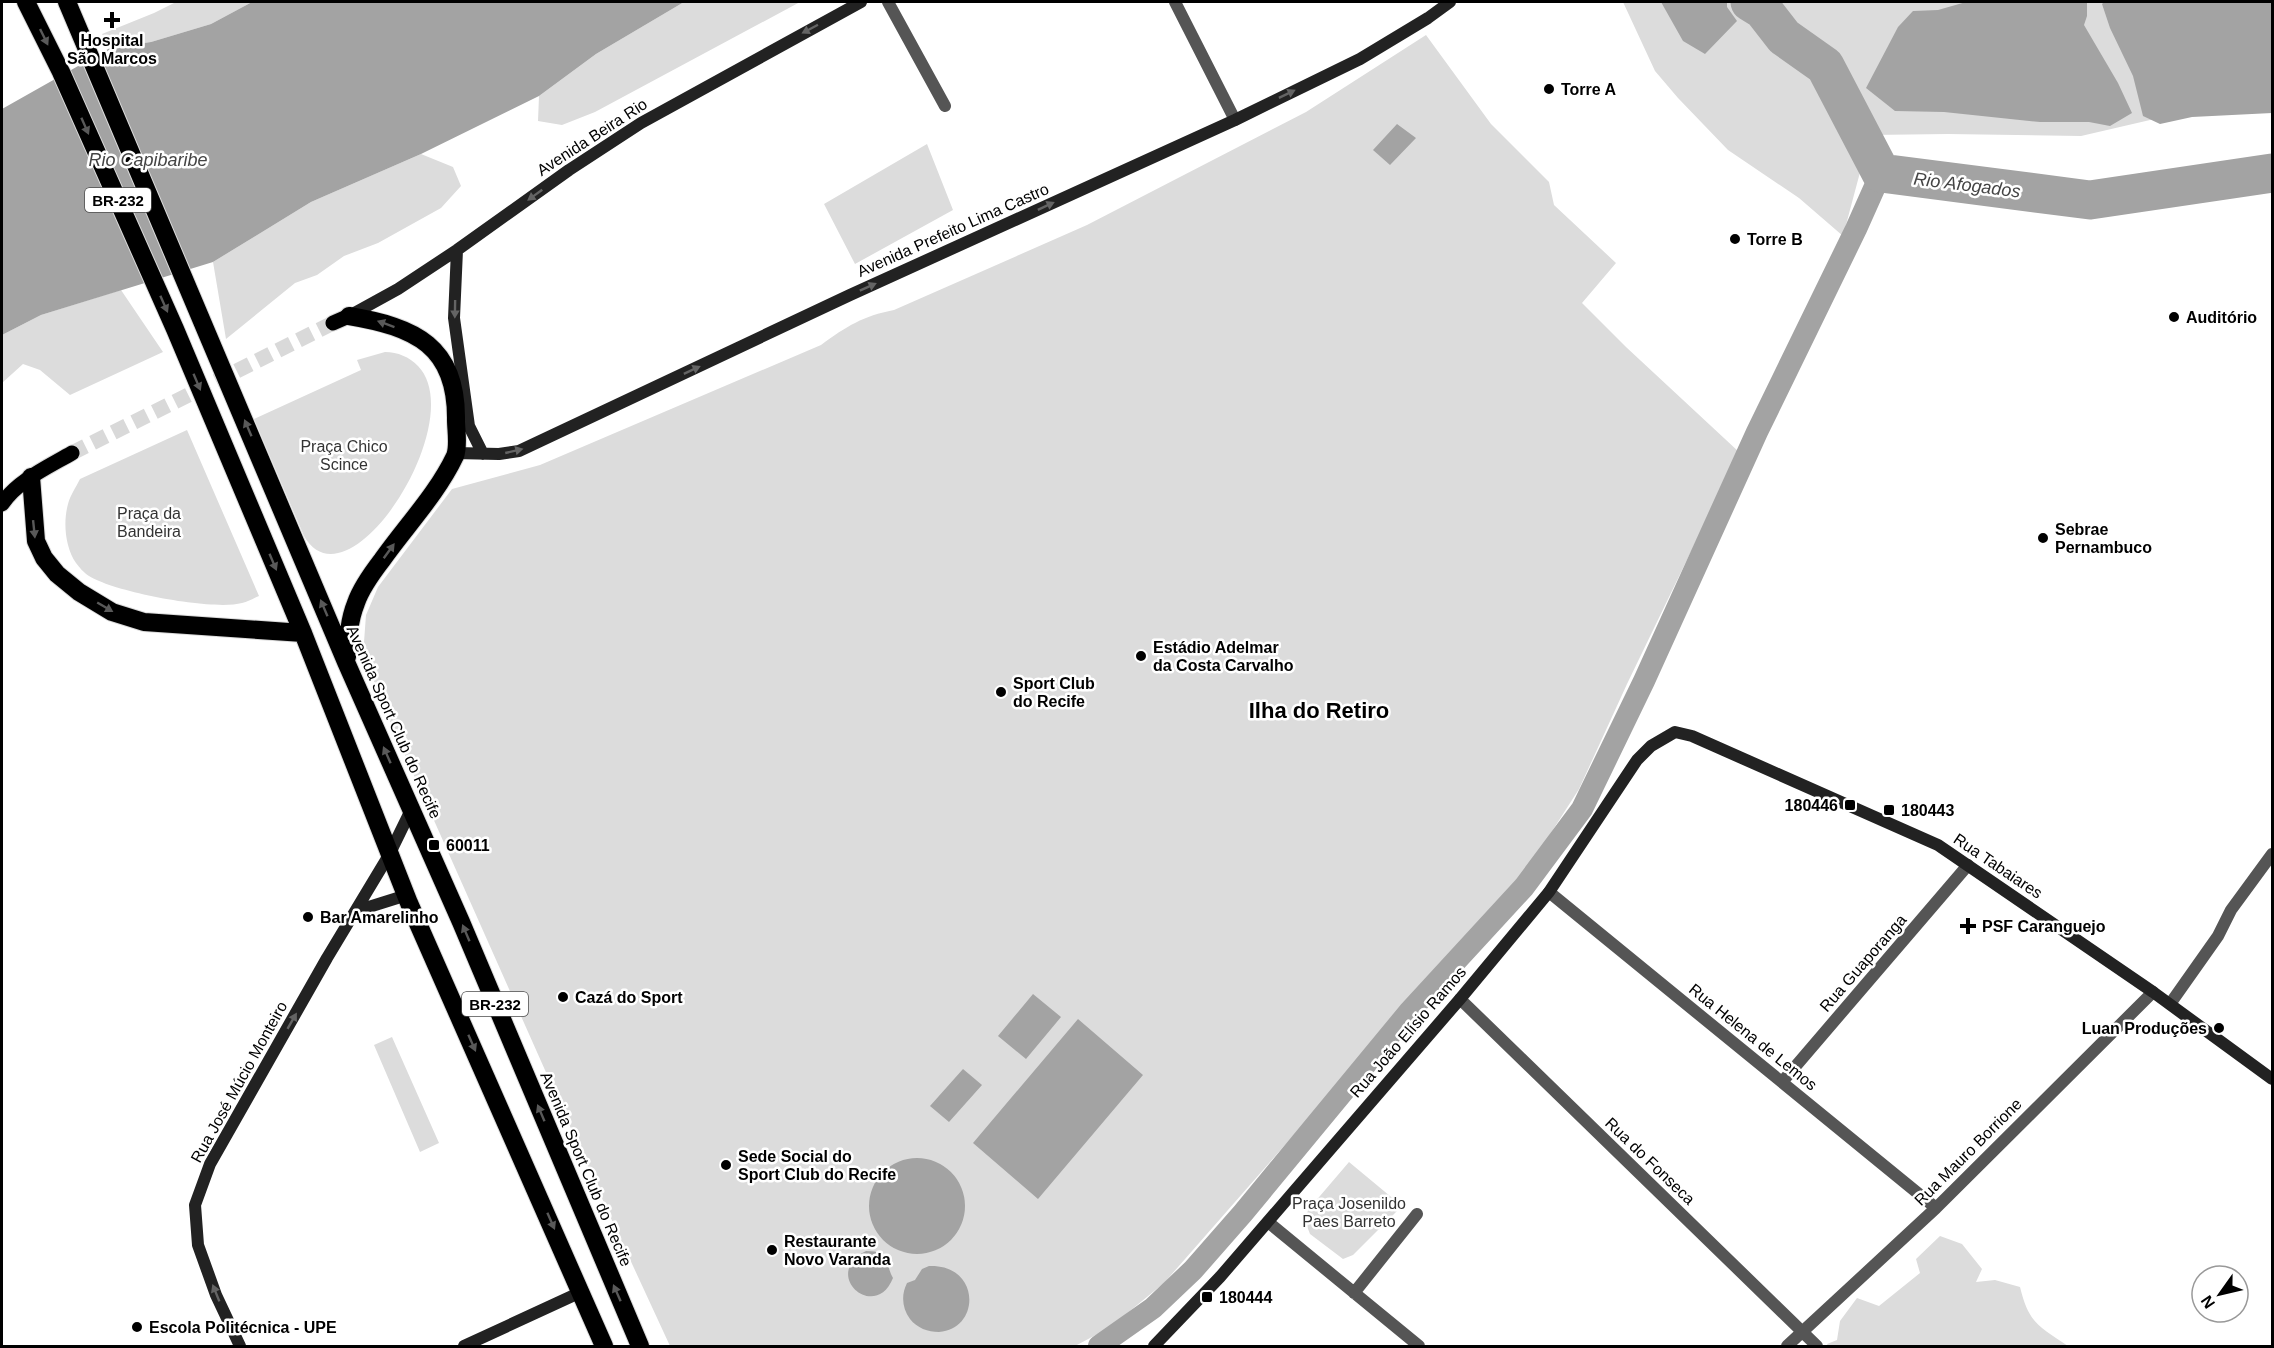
<svg xmlns="http://www.w3.org/2000/svg" width="2274" height="1348" font-family="Helvetica,sans-serif">
<style>
.green{fill:#dcdcdc}
.water{fill:#a3a3a3}
.lines{fill:none;stroke-linecap:round;stroke-linejoin:round}
.canal{stroke:#a3a3a3;stroke-width:22}
.river{stroke:#a3a3a3;stroke-width:39}
.primary-tunnel{stroke:#d9d9d9;stroke-width:15;stroke-dasharray:15 8;stroke-linecap:butt}
.primary-casing{stroke:#dbdbdb;stroke-width:17}
.highway-casing{stroke:#dbdbdb;stroke-width:20}
.street{stroke:#555;stroke-width:12}
.secondary{stroke:#222;stroke-width:12}
.primary{stroke:#000;stroke-width:15}
.highway{stroke:#000;stroke-width:18}
.oneway{fill:#646464}
.oneway2{fill:#595959}
.poi-dot{fill:#000;stroke:#fff;stroke-width:2}
.labels{text-anchor:middle;dominant-baseline:central;stroke-width:5;stroke-linejoin:round;paint-order:stroke}
.shield{fill:#fff;stroke:#4c4c4c;stroke-width:1.5}
.shield-label{font-size:15px;font-weight:bold;fill:#000}
.poi-label{font-size:16px;font-weight:bold;fill:#000;stroke:#fff;text-anchor:start}
.street-label{font-size:16px;fill:#000;stroke:#fff}
.park-label{font-size:16px;fill:#333;stroke:#fff}
.water-label{font-size:18px;font-style:italic;fill:#444;stroke:#fff}
.district-label{font-size:22px;font-weight:bold;fill:#000;stroke:#fff}
</style>
<rect width="100%" height="100%" fill="#fff"/>
<!-- green -->
<path class="green" d="M176,2H252L211,24L151,42L110,48L102,34L154,13Z
M684,2H800L595,112L562,125L538,121L539,96L596,54Z
M1623,2H2272L2245,98L2081,136L1948,134L1870,135L1843,236L1799,198L1728,150L1678,98L1655,71Z
M1426,35L1491,124L1549,182L1554,205L1616,263L1582,303L1626,347L1739,452L1627,684L1579,789L1531,864L1164,1283L1109,1328L1075,1346H670L609,1214L388,717L370,671L364,642L366,615L378,587L452,489L540,465L821,345C847,326 863,316 894,310L1087,225L1306,112Z
M927,144L953,210L855,264L824,204Z
M421,154L453,167L461,186L441,208L378,243L344,256L317,275L295,283L226,339L213,262L311,202Z
M121,290L163,352L70,395L40,370L23,364L2,383V335L41,315Z
M385,352C398,352 409,357 418,366C471,421 348,613 304,536L254,419L361,370L357,360Z
M187,430L259,596C254,598 248,602 242,603C213,611 114,592 89,576C84,573 79,567 76,563C65,547 63,522 68,504C70,496 76,487 80,479Z
M392,1037L439,1143L420,1152L374,1045Z
M1349,1162L1402,1206L1353,1255L1343,1259L1310,1234L1305,1221L1308,1210Z
M1940,1236L1962,1244L1982,1269L1976,1282L1995,1280L2020,1287C2029,1324 2039,1326 2068,1346H1828L1827,1344L1837,1340L1840,1321L1857,1298L1879,1306L1920,1273L1916,1259Z"/>
<!-- water -->
<path class="water" d="M252,2H684L596,54L539,96L421,154L311,202L213,262L41,315L2,335V109L110,48L151,42L211,24Z
M1661,2H1727V7L1737,21L1705,54L1683,41Z
M1966,2H2087V16L2084,25L2118,83L2132,113L2110,126L2089,122H2040L1944,112L1895,111L1866,88L1898,27L1913,11L1938,10Z
M2104,2H2272V113L2192,117L2160,124L2143,116L2133,76L2110,28L2102,4Z
M1397,124L1416,138L1390,165L1373,150Z
M1033,994L1061,1017L1026,1059L998,1036Z
M1078,1019L1143,1075L1038,1199L973,1143Z
M963,1069L982,1085L949,1122L930,1106Z
M869 1206a48 48 0 1 1 96 0a48 48 0 1 1-96 0Z
M866,1251C896,1252 883,1261 893,1278C875,1323 820,1274 866,1251Z
M929,1266C981,1264 981,1329 939,1332C928,1332 917,1328 910,1319C902,1308 901,1295 907,1283L915,1280L922,1269Z"/>
<g class="lines">
<!-- canal -->
<path class="canal" d="M1099,1346L1153,1308L1193,1270L1243,1213L1409,1012L1524,887L1582,809L1644,681L1757,432L1856,229L1881,173"/>
<!-- river -->
<path class="river" d="M1750,2L1763,10L1784,37L1825,66L1881,173L2090,200L2272,173"/>
<!-- primary-tunnel -->
<path class="primary-tunnel" d="M72,453L333,323"/>
<!-- primary casing -->
<g class="primary-casing">
<path id="primary" d="M333,323L349,316
M2,504C17,481 48,467 72,453"/>
</g>
<!-- highway casing -->
<g class="highway-casing">
<path id="highway" d="M26,2L61,72L175,329L303,633L409,903L604,1346
M67,2L346,662L461,922L640,1346
M31,477L36,541L44,558L57,574L79,592L112,612L144,622L303,633
M347,657C348,639 349,620 356,603C361,588 372,573 382,560C406,526 437,494 455,456C459,446 456,430 456,420C457,346 415,327 349,316"/>
</g>
<!-- street -->
<path class="street" d="M888,2L945,106
M1175,2L1235,120
M1549,892L1936,1208
M1460,999L1817,1346
M2170,1004L2218,936L2231,910L2272,854
M1782,1082L1968,865
M1268,1222L1419,1346
M1354,1293L1417,1214
M1787,1346L1936,1208L2153,992"/>
<!-- secondary -->
<path class="secondary" d="M457,250L454,318L469,426L483,454
M349,316L398,289L457,250L569,170L641,123L861,2
M456,453L499,454L519,451L850,295L1235,120L1360,59L1428,18L1450,2
M356,911L407,895
M240,1346L216,1295L198,1245L195,1205L210,1164L327,958L389,855L411,810
M464,1346L581,1292
M1154,1346L1220,1277L1460,999L1549,892L1637,760L1651,746L1675,732L1692,736L1938,845L2153,992L2272,1079"/>
<!-- primary -->
<use href="#primary" class="primary"/>
<!-- highway -->
<use href="#highway" class="highway"/>
</g>
<!-- one-way arrows -->
<defs><path id="oneway-solid" d="M-6-.8H1V-3.2L6.5 0L1 3.2V.8H-6Z" transform="scale(1.5)"/></defs>
<g class="oneway">
<use href="#oneway-solid" transform="translate(810 29) rotate(152)"/>
<use href="#oneway-solid" transform="translate(1287 94) rotate(-26)"/>
<use href="#oneway-solid" transform="translate(535 195) rotate(144)"/>
<use href="#oneway-solid" transform="translate(1046 206) rotate(-25)"/>
<use href="#oneway-solid" transform="translate(868 287) rotate(-24)"/>
<use href="#oneway-solid" transform="translate(455 309) rotate(91)"/>
<use href="#oneway-solid" transform="translate(692 370) rotate(-25)"/>
<use href="#oneway-solid" transform="translate(514 451) rotate(-13)"/>
<use href="#oneway-solid" transform="translate(292 1021) rotate(-60)"/>
<use href="#oneway-solid" transform="translate(216 1293) rotate(-112)"/>
</g>
<g class="oneway2">
<use href="#oneway-solid" transform="translate(44 37) rotate(64)"/>
<use href="#oneway-solid" transform="translate(85 126) rotate(66)"/>
<use href="#oneway-solid" transform="translate(164 304) rotate(66)"/>
<use href="#oneway-solid" transform="translate(386 324) rotate(-160)"/>
<use href="#oneway-solid" transform="translate(197 382) rotate(67)"/>
<use href="#oneway-solid" transform="translate(248 428) rotate(-113)"/>
<use href="#oneway-solid" transform="translate(34 529) rotate(84)"/>
<use href="#oneway-solid" transform="translate(389 551) rotate(-54)"/>
<use href="#oneway-solid" transform="translate(273 562) rotate(67)"/>
<use href="#oneway-solid" transform="translate(105 607) rotate(30)"/>
<use href="#oneway-solid" transform="translate(324 608) rotate(-113)"/>
<use href="#oneway-solid" transform="translate(387 755) rotate(-114)"/>
<use href="#oneway-solid" transform="translate(466 933) rotate(-113)"/>
<use href="#oneway-solid" transform="translate(472 1043) rotate(66)"/>
<use href="#oneway-solid" transform="translate(541 1113) rotate(-113)"/>
<use href="#oneway-solid" transform="translate(551 1221) rotate(66)"/>
<use href="#oneway-solid" transform="translate(617 1293) rotate(-114)"/>
</g>
<!-- markers -->
<g class="poi-dot">
<path d="M109 11h6v6h6v6h-6v6h-6v-6h-6v-6h6z"/>
<circle cx="1549" cy="89" r="6"/>
<circle cx="1735" cy="239" r="6"/>
<circle cx="2174" cy="317" r="6"/>
<circle cx="2043" cy="538" r="6"/>
<circle cx="1141" cy="656" r="6"/>
<circle cx="1001" cy="692" r="6"/>
<rect x="1844" y="799" width="12" height="12" rx="3"/>
<rect x="1883" y="804" width="12" height="12" rx="3"/>
<rect x="428" y="839" width="12" height="12" rx="3"/>
<circle cx="308" cy="917" r="6"/>
<path d="M1965 917h6v6h6v6h-6v6h-6v-6h-6v-6h6z"/>
<circle cx="563" cy="997" r="6"/>
<circle cx="2219" cy="1028" r="6"/>
<circle cx="726" cy="1165" r="6"/>
<circle cx="772" cy="1250" r="6"/>
<rect x="1201" y="1291" width="12" height="12" rx="3"/>
<circle cx="137" cy="1327" r="6"/>
</g>
<g class="labels">
<!-- shield labels -->
<g class="shield">
<rect x="85" y="188" width="66" height="24" rx="4.5"/>
<rect x="462" y="992" width="66" height="24" rx="4.5"/>
</g>
<g class="shield-label">
<text x="118" y="200">BR-232</text>
<text x="495" y="1004">BR-232</text>
</g>
<!-- poi labels -->
<g class="poi-label">
<text x="112" y="40" text-anchor="middle">Hospital<tspan x="112" dy="18">São Marcos</tspan></text>
<text x="1561" y="89">Torre A</text>
<text x="1747" y="239">Torre B</text>
<text x="2186" y="317">Auditório</text>
<text x="2055" y="529">Sebrae<tspan x="2055" dy="18">Pernambuco</tspan></text>
<text x="1153" y="647">Estádio Adelmar<tspan x="1153" dy="18">da Costa Carvalho</tspan></text>
<text x="1013" y="683">Sport Club<tspan x="1013" dy="18">do Recife</tspan></text>
<text x="1838" y="805" text-anchor="end">180446</text>
<text x="1901" y="810">180443</text>
<text x="446" y="845">60011</text>
<text x="320" y="917">Bar Amarelinho</text>
<text x="1982" y="926">PSF Caranguejo</text>
<text x="575" y="997">Cazá do Sport</text>
<text x="2207" y="1028" text-anchor="end">Luan Produções</text>
<text x="738" y="1156">Sede Social do<tspan x="738" dy="18">Sport Club do Recife</tspan></text>
<text x="784" y="1241">Restaurante<tspan x="784" dy="18">Novo Varanda</tspan></text>
<text x="1219" y="1297">180444</text>
<text x="149" y="1327">Escola Politécnica - UPE</text>
</g>
<!-- street labels -->
<g class="street-label">
<text transform="translate(592 137) rotate(-33)">Avenida Beira Rio</text>
<text transform="translate(953 230) rotate(-24)">Avenida Prefeito Lima Castro</text>
<text transform="translate(394 722) rotate(66)">Avenida Sport Club do Recife</text>
<text transform="translate(1998 866) rotate(34)">Rua Tabaiares</text>
<text transform="translate(1863 963) rotate(-49)">Rua Guaporanga</text>
<text transform="translate(1408 1032) rotate(-49)">Rua João Elísio Ramos</text>
<text transform="translate(1753 1037) rotate(39)">Rua Helena de Lemos</text>
<text transform="translate(239 1082) rotate(-61)">Rua José Múcio Monteiro</text>
<text transform="translate(1968 1152) rotate(-45)">Rua Mauro Borrione</text>
<text transform="translate(1650 1161) rotate(44)">Rua do Fonseca</text>
<text transform="translate(586 1169) rotate(67)">Avenida Sport Club do Recife</text>
</g>
<!-- park labels -->
<g class="park-label">
<text x="344" y="446">Praça Chico<tspan x="344" dy="18">Scince</tspan></text>
<text x="149" y="513">Praça da<tspan x="149" dy="18">Bandeira</tspan></text>
<text x="1349" y="1203">Praça Josenildo<tspan x="1349" dy="18">Paes Barreto</tspan></text>
</g>
<!-- water labels -->
<g class="water-label">
<text x="148" y="160">Rio Capibaribe</text>
<text transform="translate(1967 185) rotate(7)">Rio Afogados</text>
</g>
<!-- district labels -->
<g class="district-label">
<text x="1319" y="710">Ilha do Retiro</text>
</g>
</g>
<!-- border -->
<rect width="2274" height="1348" fill="none" stroke="#000000" stroke-width="6"/>
<!-- north arrow -->
<g transform="translate(2220 1294) rotate(236)"><circle r="28" fill="#ffffff" stroke="#999999" stroke-width="1.5"/>
<path d="M0-4.5L10 22L0 15L-10 22Z" fill="#000000"/>
<text y="-9" font-size="16" font-weight="bold" text-anchor="middle" fill="#000000">N</text>
</g>
</svg>
